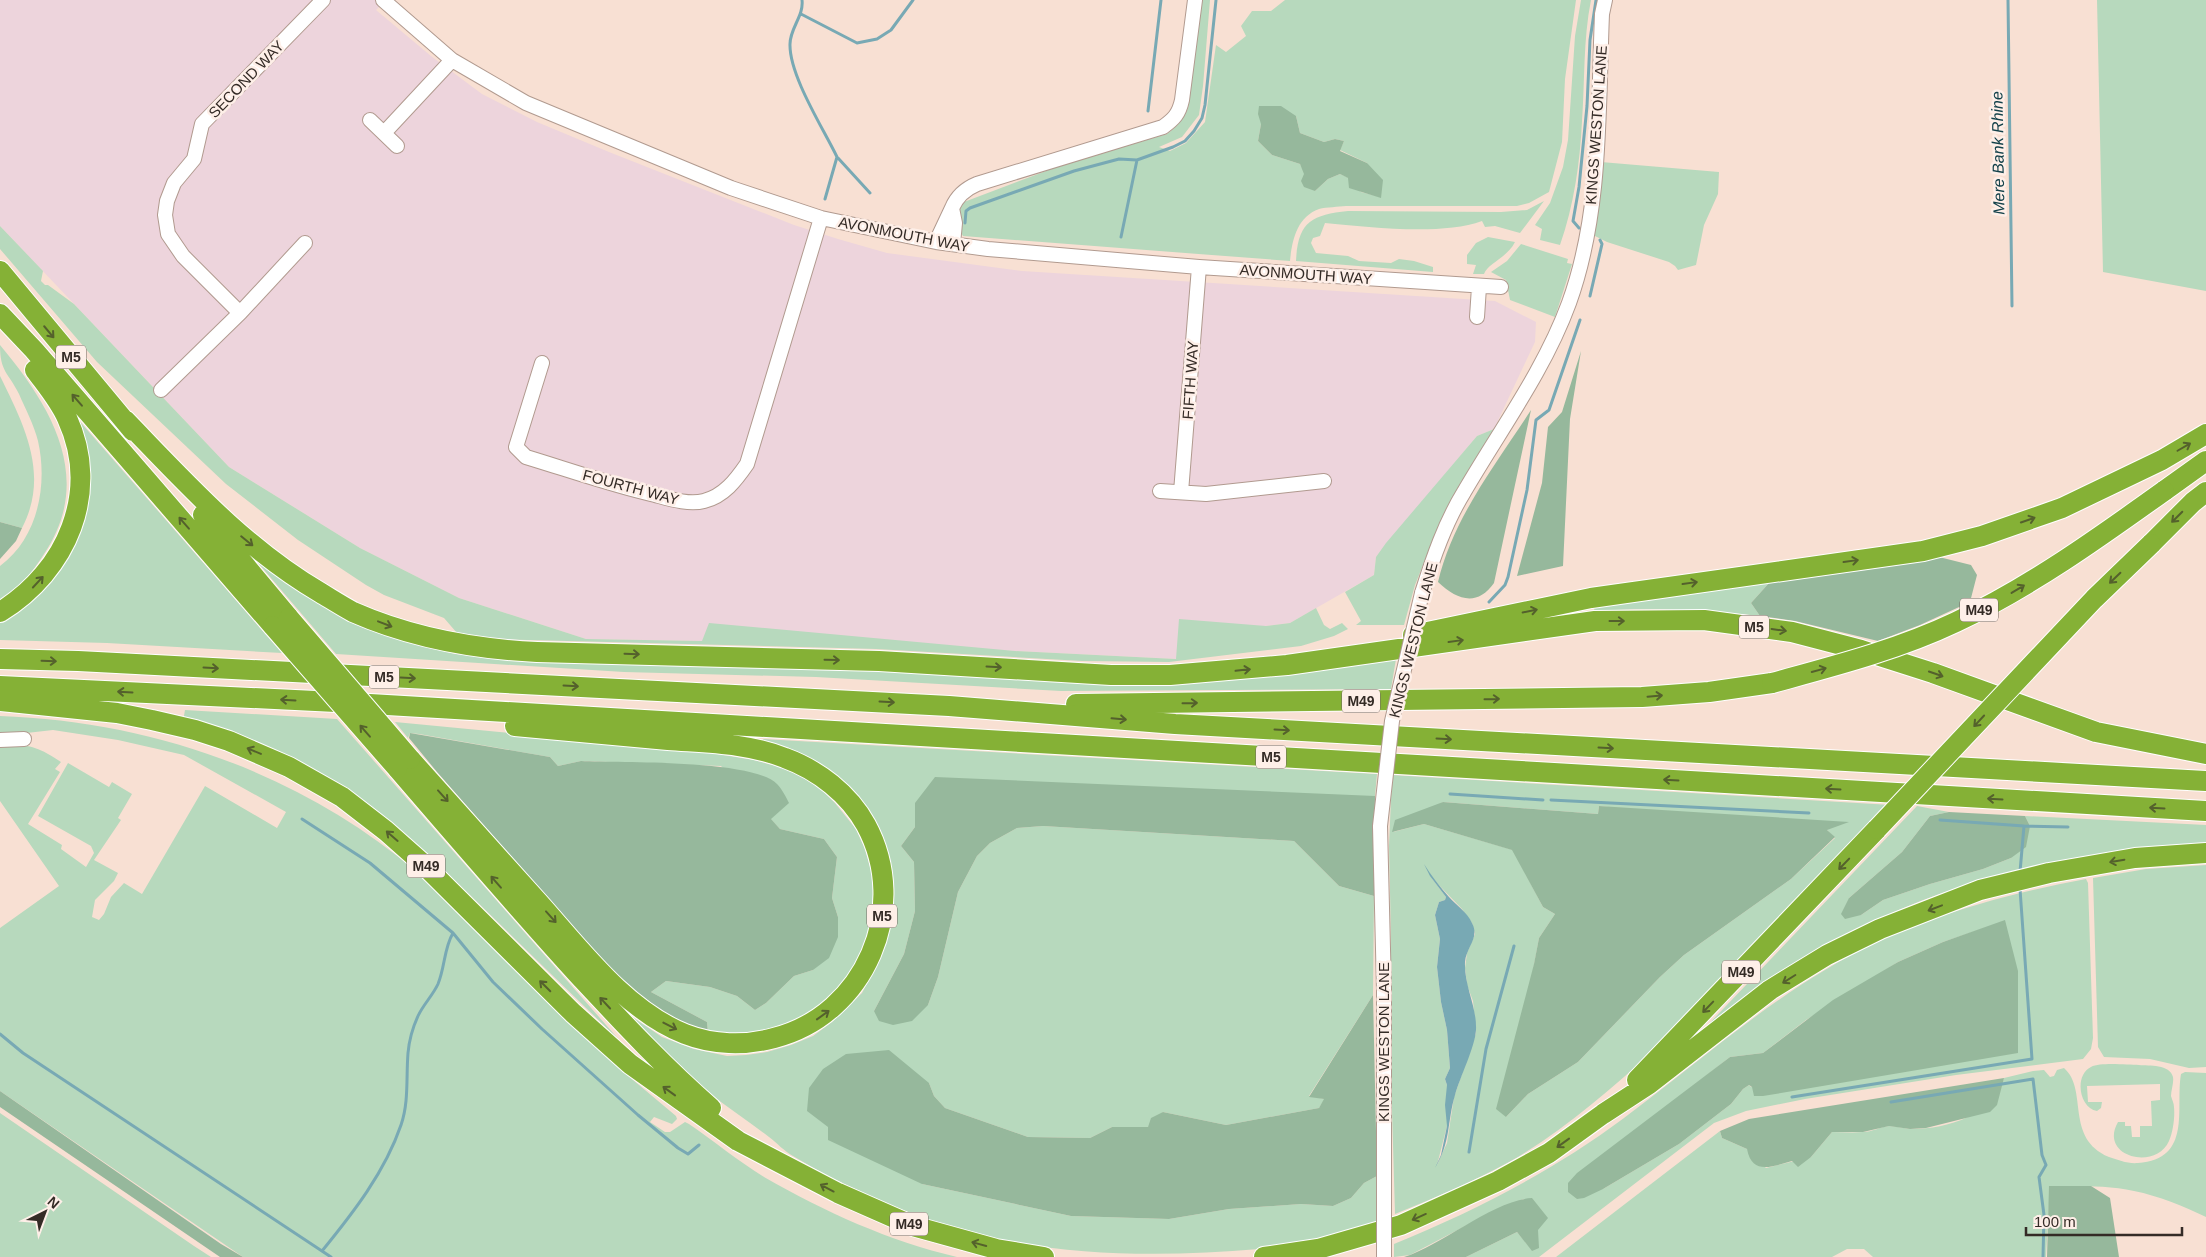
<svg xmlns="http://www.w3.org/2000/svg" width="2206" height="1257" font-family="Helvetica,sans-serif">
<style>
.industrial{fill:#edd4dc}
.green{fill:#b7d9bd;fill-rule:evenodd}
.forest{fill:#96b89c}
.water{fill:#78a9b4}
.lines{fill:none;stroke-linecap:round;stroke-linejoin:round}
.stream{stroke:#78a9b4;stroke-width:3}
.minor-casing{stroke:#b19a8f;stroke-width:16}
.highway-casing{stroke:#fff;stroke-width:22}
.minor{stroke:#fff;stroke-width:14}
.highway{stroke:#85b136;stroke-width:20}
.minor-bridge-casing{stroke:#b19a8f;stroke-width:16;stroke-linecap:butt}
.highway-bridge-casing{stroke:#fff;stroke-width:22;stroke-linecap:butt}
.minor-bridge{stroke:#fff;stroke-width:14}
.highway-bridge{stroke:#85b136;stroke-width:20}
.oneway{stroke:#54612c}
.labels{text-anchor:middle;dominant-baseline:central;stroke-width:5;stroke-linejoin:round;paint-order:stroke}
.shield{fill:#feefe8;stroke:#716660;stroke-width:1}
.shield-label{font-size:14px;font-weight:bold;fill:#342b26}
.street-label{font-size:15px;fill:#342b26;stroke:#feefe8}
.water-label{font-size:16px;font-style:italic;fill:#13414a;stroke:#feefe8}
</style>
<rect width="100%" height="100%" fill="#f8e0d3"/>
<!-- industrial -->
<path class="industrial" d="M0,0H386L376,10L431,56L482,94L537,122L609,152L794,225L838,239L887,253L1022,271L1495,301L1536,322L1535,342L1494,429L1477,436L1376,557L1374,575L1290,623L1266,626L1176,659L1015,651L702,641L586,639L459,598L360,548L229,467L0,226Z"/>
<!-- green -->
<path class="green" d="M1202,0H1210L1203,86L1199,115L1182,137L1159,147L1170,151L1186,143L1205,122L1216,45L1226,52L1246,36L1241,26L1252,11H1271L1285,0H1576L1565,79L1562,142L1549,192L1529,203L1517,206H1346C1338,207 1327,207 1319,209C1297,217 1292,240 1290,261L963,236C958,229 959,222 961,214L958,213L959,208L964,202L1062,165L1167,134C1177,127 1183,119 1188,108ZM1296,116L1300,133L1324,142L1335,139L1344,141L1340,150L1367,163L1381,197L1361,192L1349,178L1340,174L1328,179L1315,191L1300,164L1272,155L1258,141L1261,124Z
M1581,0H1591C1583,40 1585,81 1582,121C1580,163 1574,205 1560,245L1540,240L1542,229L1535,225L1550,203L1563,167L1568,140L1575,36Z
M2097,0H2206V291L2103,272Z
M1601,162L1719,172L1718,194L1704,225L1696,265L1678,270L1675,266L1669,262L1607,242L1593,235Z
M1544,201L1520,233L1495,226L1485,227L1482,221C1441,236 1369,227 1325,223L1320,236L1313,238L1311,243L1316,253L1348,256L1359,261L1391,263L1399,259L1414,261L1433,267V272L1296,261C1298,222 1311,215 1348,211L1501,212L1527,210Z
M0,226L43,271L41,281L45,285H48L74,304L229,467L360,548L459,598L586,639L702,641L709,623L1015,651L1176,659L1179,619L1266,626L1290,623L1316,608L1324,625L1330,629L1342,623L1348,629L1334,636L1301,646L1169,662L1082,661L876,649L492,639L457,633L444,618L384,595L366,585L298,540L226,484L97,362L0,249Z
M1488,237L1515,242C1507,258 1488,263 1484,274H1473L1476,265L1467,264V255L1476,243Z
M1521,244L1568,259L1567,263L1572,264L1555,317L1510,300L1506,280L1491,272L1507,261Z
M0,345C51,406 95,478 44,554C33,571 19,590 0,600V566C38,538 48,485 38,441C34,425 25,408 19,394C8,372 0,372 0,345Z
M0,376C24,425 50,474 22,528L0,522Z
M69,409L282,653L107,643L0,640V623L35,597L53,578L77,537Z
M1494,429L1495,434L1435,535L1415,585L1404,625H1356L1361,621L1345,592L1374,575L1376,557L1386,543L1477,436Z
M246,549L398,639L455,654L521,661L877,668L1084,680L1396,659L1391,689L1061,691L816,677L624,672L336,654Z
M1769,583L1751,603L1760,616C1704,610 1650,607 1595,611L1593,607Z
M185,710L337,719L621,1042L443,869L392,824L183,721Z
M0,716C151,721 300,773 416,871L614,1064L676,1116L677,1119L672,1124L654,1117L650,1122L665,1132H670L685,1122L689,1124C714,1141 738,1161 764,1177C825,1212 889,1241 957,1257H243L0,1091V928L59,886L0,801V745C28,744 37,746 61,762L55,769L60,772L28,824L62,845L61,849L86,867L94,853L91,846L38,816L68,763L109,787L112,782L132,794L118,818L121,820L94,860L118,873L114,881L95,900L92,917L99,920L104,914L111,897L124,883L142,894L205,786L277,828L286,812L184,755L118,740L53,730L0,736Z
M395,722L699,751L754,760L783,768L804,778L823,791L835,803L856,829L865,849L872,874L874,897L868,939L841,990L802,1020L754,1036L708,1033L707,1022L651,992L666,981L710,987L737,996L755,1010L766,1003L794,976L813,970L838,917L832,898L837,857L824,839L780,829L721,766L581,761L558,766L550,757L419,734L410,733L408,738Z
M763,739L1377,774L1375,796L915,803V827L901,846L914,862L915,911L904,954L874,1011L928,1005L938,977L958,892L977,856L990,843L1017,828L1043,826L1294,841L1339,886L1374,896L1373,995L1309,1096L1325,1099L1319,1108L1226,1125L1163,1112L1148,1127H1112L1090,1138L1028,1137L945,1108L934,1096L929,1083L922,1184L1071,1216L1169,1219L1229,1209L1301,1204L1333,1206L1351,1198L1364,1183L1377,1176L1379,1221C1340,1232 1300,1245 1259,1249C1165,1257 1067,1257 975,1234C917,1219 844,1187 793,1156C784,1151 777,1143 769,1137C737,1113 704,1091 674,1065C645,1039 618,1008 591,980L631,1016L662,1037L694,1049L727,1056L746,1055L767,1052L791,1045L813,1036L832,1022L862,993L883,952L892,923L893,892L879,833L763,742Z
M1392,775L1891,805L1654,1050C1609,1091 1562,1132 1509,1162C1473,1182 1434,1198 1395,1214L1391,1075V938L1389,846ZM1443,802L1598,814L1599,806L1827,830L1835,838L1791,879L1684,955L1660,977L1578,1062L1528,1094L1506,1117L1539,938L1555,914L1543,907L1513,850L1424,824L1393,832ZM1431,877L1462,909L1472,923L1475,934L1467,953L1465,968L1467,985L1473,1001L1476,1033L1454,1097L1447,1143L1437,1165L1447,1126V1085L1445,1079L1450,1068L1447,1030L1441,1002L1437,967L1440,939L1435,915L1439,902L1445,900L1446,897Z
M1917,806L1949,812L1930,816L1902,852L1849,898L1861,915L1883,900L1930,884L1983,869L2011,858L2030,826L2025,816L2206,825V844C2091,850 1961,875 1859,929C1841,938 1825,951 1808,962C1773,985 1739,1008 1704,1031L1703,1030Z
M2206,865V1067L2189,1068L2150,1059L2104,1057L2098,1047L2093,878L2146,869Z
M2086,879L2088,883L2093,1038L2091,1049L2083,1059L1956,1075L1805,1099L1746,1111L1714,1123L1539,1257H1466L1517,1232L1532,1250L1524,1199L1492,1212L1410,1255L1394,1257V1244C1475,1211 1553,1171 1624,1118C1691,1068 1753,1013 1825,970C1905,922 1995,896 2086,879ZM2005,921L1751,1087L1749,1085L1743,1089L1731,1104L1679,1144L1603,1189L1674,1101L1730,1057L1763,1053L1806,1020L1898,962L1943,942Z
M2139,1065C2149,1066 2170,1064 2173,1077C2174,1083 2171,1090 2171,1096C2172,1100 2174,1103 2174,1107C2175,1117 2173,1132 2169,1141C2156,1171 2098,1157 2118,1122H2125V1126H2131L2132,1137H2140V1126H2152L2151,1101L2160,1100V1084L2087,1086L2088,1102H2102L2101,1108L2097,1111C2079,1108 2074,1075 2091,1067C2101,1062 2127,1065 2139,1065Z
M2064,1068C2089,1090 2064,1138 2109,1157C2118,1160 2128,1164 2138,1163C2193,1159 2175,1108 2181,1074L2185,1072L2206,1073V1217C2183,1206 2159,1196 2134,1191C2107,1185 2077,1186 2050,1186L2046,1257H1873L1864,1249H1847L1832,1257H1556L1720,1131L1722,1138L1747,1149L1766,1168L1811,1157L1832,1132C1842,1132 1852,1133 1863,1132C1872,1132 1880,1127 1889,1126C1897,1126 1905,1129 1912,1129C1948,1129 1992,1115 2004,1078L2033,1071L2044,1070L2050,1077L2054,1076L2057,1070Z
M0,1113L194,1246L211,1257H0Z"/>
<!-- forest -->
<path class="forest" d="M1259,106H1281L1296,116L1300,133L1324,142L1335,139L1344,141L1340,151L1367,163L1383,180L1381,198L1349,188L1348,178L1340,174L1328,179L1315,191L1304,187L1301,181L1304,174L1300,164L1272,155L1258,141L1261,124L1258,114Z
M1581,351L1570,419L1563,566L1517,576L1542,483L1548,427L1562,412Z
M1531,410L1494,583C1477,607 1457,600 1438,582C1453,518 1496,464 1531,410Z
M0,522L22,528L16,541L0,559Z
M1939,557L1971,565L1977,575L1970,602L1920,625L1878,641L1795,621L1760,616L1751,603L1769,583Z
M410,733L550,757L558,766L581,761C619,763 752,759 777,784C782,789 786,797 789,803L771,819L780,829L824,839L837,857L832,898L838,917V937L829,958L813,970L794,976L766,1003L755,1010L737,996L710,987L666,981L651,992L707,1022L708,1033L684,1026L629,991L437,772L409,738Z
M935,777L1375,796L1374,896L1339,886L1294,841L1043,826L1017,828L990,843L977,856L958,892L938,977L928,1005L912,1021L893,1025L879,1021L874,1011L904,954L915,911L914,862L901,846L915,827V803Z
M1443,802L1598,814L1599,806L1849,822L1827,830L1835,837L1791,879L1684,955L1660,977L1578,1062L1528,1094L1506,1117L1496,1109L1534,964L1539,938L1555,914L1543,907L1512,850L1424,824L1392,832L1395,820Z
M1949,812L2025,816L2030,826L2026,847L2011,858L1983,869L1930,884L1883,900L1861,915L1845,919L1841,914L1849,898L1902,852L1930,816Z
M2005,920L2018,971V1053L1763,1096H1754L1752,1087L1749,1085L1743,1089L1731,1104L1679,1144L1603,1189L1584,1198L1577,1199L1568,1192V1183L1577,1173L1730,1057L1763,1053L1833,1000L1898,962L1943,942Z
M1373,995L1377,1176L1364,1183L1351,1198L1333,1206L1301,1204L1229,1209L1169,1219L1071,1216L922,1184L828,1140V1127L807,1111L809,1088L823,1069L846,1054L889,1050L929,1083L934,1096L945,1108L1028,1137L1090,1138L1112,1127H1148L1151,1118L1163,1112L1226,1125L1319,1108L1324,1099L1309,1097Z
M2004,1078L1997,1105L1990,1112L1926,1128L1910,1129L1889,1126L1863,1132H1832L1811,1157L1798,1167L1792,1161C1773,1166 1752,1176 1747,1149L1722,1138L1720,1131L1749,1119Z
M0,1091L221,1244L243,1257H220L0,1107Z
M2049,1186H2091L2110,1198L2119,1257H2047Z
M1532,1198L1548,1218L1538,1230L1539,1248L1532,1251L1517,1232L1466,1257H1404C1442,1245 1494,1200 1532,1198Z"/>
<!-- water -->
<path class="water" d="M1424,864C1431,875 1440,887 1449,897C1457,906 1467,912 1472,923C1480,938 1466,947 1465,962C1464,986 1477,1006 1476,1030C1475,1047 1460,1077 1455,1095C1447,1122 1451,1142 1435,1168L1441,1155L1447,1126L1445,1105L1447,1085L1445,1079L1450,1068L1447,1030L1441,1002L1437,967L1440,939L1435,915L1439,902L1445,900L1446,897L1430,876Z"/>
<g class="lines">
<!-- stream -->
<path class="stream" d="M802,0C804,16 790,28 790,44C789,75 823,128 837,157L825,199
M2008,0L2012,306
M801,14L857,43L877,39L891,30L913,0
M1148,111L1161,0
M838,158L870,193
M965,223L966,211L970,208L1074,171L1119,159L1137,160L1173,147L1185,141L1194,131L1202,118L1205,105L1216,0
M1579,228L1573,221L1579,187L1587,106L1590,40L1596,0
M1121,237L1137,160
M1590,296L1602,244L1600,240
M1489,602L1505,585L1508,577L1527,490L1536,420L1549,410L1580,320
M1450,794L1543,800
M1551,800L1809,813
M302,819L370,863L453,933
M1940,820L2024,826L2020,872
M2024,826L2068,827
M0,1034L23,1053L331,1257
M1792,1097L2032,1059L2020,889
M1891,1102L2033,1079L2042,1155L2046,1165L2039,1177L2044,1215L2043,1257
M1469,1152L1486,1049L1514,946
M322,1251C353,1213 385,1172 401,1125C409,1102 406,1078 408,1053C409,1042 413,1027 418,1016C423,1005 433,995 438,984C445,967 444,948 453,933L493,982L542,1029L638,1115L678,1148L688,1154L699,1145"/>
<!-- minor casing -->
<g class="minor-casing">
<path id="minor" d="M383,0L452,60L526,103L731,188L821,218L936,242L988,249L1199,267L1501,287
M370,120L397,146
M384,133L452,60
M952,208C957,196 965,189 977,184L1163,127C1174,119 1179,114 1182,100L1195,0
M936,242L952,208L955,223L953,244
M240,313L305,243
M1477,317L1479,287
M542,363L516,447L526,457C569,470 611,485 655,495C670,499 689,505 704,501C724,496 736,480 747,464L821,218
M161,390L240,313L183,256L168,234L165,215L167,201L174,183L194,159L202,124L323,0
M1160,491L1206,494L1324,481
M1181,492L1199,267
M1422,593C1433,558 1445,523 1464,492C1500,430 1544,371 1569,303C1602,212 1598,110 1602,14L1605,0
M0,740L24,739
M1380,826L1384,990V1208"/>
</g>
<!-- highway casing -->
<g class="highway-casing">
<path id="highway" d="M0,271L133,431
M0,314L34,350L273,626
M125,420C186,483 244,548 321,593C331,599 342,606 353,612C412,638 474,649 537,652L879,661L1111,675H1170L1287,665L1595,621L1704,620L1792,632L1861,650L1933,673L2096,732L2206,754
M2164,491L2206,461
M203,515L289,618
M2151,544L2193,502L2206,492
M0,612C67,571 101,492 67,418C59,400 46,385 35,370
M1413,635L1591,598L1923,551L1982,536L2062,508L2162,460L2206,434
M0,659L78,661L949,706L1175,724L2206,781
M0,686L336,702L2206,811
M0,701L117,713L152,720L195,730L229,741L289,767L342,797L386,831L421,862L573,1013L630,1064L738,1141L838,1193L913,1226L996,1249L1044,1257
M1076,704L1642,697L1709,692L1772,683
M410,759C453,807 496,855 539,903C580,949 626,1011 685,1034C713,1045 745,1046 774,1038C865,1015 911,908 866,825C849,794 818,770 785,758C748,743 707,743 668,740C617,735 566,731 515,726
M397,768C458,839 519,910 582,979C624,1024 665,1068 711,1108
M1637,1080L1877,829
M1264,1257L1318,1249L1401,1225L1498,1181L1549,1153L1603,1114L1649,1084L1770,990L1827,955L1880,929L1980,890L2049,873L2135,858L2206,853"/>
</g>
<!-- minor -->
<use href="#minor" class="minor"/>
<!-- highway -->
<use href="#highway" class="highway"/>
<!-- minor-bridge casing -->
<g class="minor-bridge-casing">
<path id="minor-bridge" d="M1380,826L1392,721L1422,593
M1384,1257V1208"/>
</g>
<!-- highway-bridge casing -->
<g class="highway-bridge-casing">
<path id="highway-bridge" d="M289,618L410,759
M273,626L397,768
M1772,683C1834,666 1897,650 1956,622C2030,587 2097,539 2164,491
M1877,829L2094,599L2151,544"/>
</g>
<!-- minor-bridge -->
<use href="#minor-bridge" class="minor-bridge"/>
<!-- highway-bridge -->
<use href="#highway-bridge" class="highway-bridge"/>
</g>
<!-- one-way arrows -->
<defs><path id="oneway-shaft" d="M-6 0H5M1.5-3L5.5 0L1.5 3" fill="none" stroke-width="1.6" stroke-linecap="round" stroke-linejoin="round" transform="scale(1.25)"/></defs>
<g class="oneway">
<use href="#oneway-shaft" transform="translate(49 332) rotate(50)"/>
<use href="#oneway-shaft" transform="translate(77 400) rotate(-131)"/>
<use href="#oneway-shaft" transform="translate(2184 447) rotate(-30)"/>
<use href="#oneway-shaft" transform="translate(2177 517) rotate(135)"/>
<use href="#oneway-shaft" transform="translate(2028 520) rotate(-19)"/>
<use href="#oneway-shaft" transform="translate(184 523) rotate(-131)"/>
<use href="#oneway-shaft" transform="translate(247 541) rotate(39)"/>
<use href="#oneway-shaft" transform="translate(1851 561) rotate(-8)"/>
<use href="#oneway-shaft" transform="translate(2115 578) rotate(136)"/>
<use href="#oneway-shaft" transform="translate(38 582) rotate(-47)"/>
<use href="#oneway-shaft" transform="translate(1690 583) rotate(-8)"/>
<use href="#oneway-shaft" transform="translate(2018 589) rotate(-31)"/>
<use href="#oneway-shaft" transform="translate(1530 611) rotate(-12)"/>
<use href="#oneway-shaft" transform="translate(1617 621)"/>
<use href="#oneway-shaft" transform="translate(385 624) rotate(21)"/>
<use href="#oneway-shaft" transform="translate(1779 630) rotate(8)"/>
<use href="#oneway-shaft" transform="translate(1456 641) rotate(-8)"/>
<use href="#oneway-shaft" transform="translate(632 654) rotate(2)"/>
<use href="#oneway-shaft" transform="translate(832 660) rotate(1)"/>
<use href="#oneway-shaft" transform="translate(49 661) rotate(2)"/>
<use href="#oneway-shaft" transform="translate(994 667) rotate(3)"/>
<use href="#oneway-shaft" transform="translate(211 668) rotate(3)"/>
<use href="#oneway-shaft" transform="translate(1243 670) rotate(-6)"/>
<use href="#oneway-shaft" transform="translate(1819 670) rotate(-15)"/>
<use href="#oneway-shaft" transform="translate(1936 674) rotate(19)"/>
<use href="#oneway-shaft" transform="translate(408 678) rotate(3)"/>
<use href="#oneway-shaft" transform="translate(571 686) rotate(3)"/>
<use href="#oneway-shaft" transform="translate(125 692) rotate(-177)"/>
<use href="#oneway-shaft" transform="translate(1655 696) rotate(-5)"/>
<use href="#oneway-shaft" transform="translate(1492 699) rotate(-1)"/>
<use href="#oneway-shaft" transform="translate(288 700) rotate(-177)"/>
<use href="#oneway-shaft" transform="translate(887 702) rotate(3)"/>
<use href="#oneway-shaft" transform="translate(1190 703) rotate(-1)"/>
<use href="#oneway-shaft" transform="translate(1119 719) rotate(5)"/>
<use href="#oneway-shaft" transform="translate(1979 721) rotate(133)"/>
<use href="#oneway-shaft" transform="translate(1282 730) rotate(3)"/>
<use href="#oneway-shaft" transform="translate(365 731) rotate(-131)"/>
<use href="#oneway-shaft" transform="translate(1444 739) rotate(3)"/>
<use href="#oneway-shaft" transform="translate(1606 748) rotate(3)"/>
<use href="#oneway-shaft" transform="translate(254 751) rotate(-157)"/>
<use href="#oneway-shaft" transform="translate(1671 780) rotate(-177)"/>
<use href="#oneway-shaft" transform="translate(1833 789) rotate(-177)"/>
<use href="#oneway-shaft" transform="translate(443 796) rotate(48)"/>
<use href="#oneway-shaft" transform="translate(1995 799) rotate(-177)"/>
<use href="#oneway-shaft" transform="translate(2157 808) rotate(-177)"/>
<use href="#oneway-shaft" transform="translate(392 836) rotate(-139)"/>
<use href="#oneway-shaft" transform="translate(2117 861) rotate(170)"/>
<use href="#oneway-shaft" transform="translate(1844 864) rotate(134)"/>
<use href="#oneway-shaft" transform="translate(496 882) rotate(-131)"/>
<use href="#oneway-shaft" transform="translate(1935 908) rotate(159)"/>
<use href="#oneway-shaft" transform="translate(551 917) rotate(48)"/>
<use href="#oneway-shaft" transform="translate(1789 979) rotate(148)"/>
<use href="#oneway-shaft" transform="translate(545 986) rotate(-135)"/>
<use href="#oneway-shaft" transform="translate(605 1003) rotate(-133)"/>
<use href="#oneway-shaft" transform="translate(1708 1007) rotate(134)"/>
<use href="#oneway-shaft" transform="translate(823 1015) rotate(-36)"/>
<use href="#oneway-shaft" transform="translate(670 1026) rotate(27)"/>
<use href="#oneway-shaft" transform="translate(669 1091) rotate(-144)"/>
<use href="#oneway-shaft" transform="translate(1563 1143) rotate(144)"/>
<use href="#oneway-shaft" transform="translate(827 1188) rotate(-152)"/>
<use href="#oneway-shaft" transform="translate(1419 1217) rotate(156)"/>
<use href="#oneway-shaft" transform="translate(979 1244) rotate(-165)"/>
</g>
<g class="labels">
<!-- shield labels -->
<g class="shield">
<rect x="56" y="345.5" width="30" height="23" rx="4"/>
<rect x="1960" y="598.5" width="38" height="23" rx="4"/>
<rect x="1739" y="615.5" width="30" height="23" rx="4"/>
<rect x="369" y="665.5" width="30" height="23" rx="4"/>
<rect x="1342" y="689.5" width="38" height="23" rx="4"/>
<rect x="1256" y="745.5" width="30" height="23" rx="4"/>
<rect x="407" y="854.5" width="38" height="23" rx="4"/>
<rect x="867" y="904.5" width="30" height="23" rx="4"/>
<rect x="1722" y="960.5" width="38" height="23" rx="4"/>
<rect x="890" y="1212.5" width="38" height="23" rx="4"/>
</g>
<g class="shield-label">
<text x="71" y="357">M5</text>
<text x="1979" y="610">M49</text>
<text x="1754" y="627">M5</text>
<text x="384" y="677">M5</text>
<text x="1361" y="701">M49</text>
<text x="1271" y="757">M5</text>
<text x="426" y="866">M49</text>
<text x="882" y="916">M5</text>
<text x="1741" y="972">M49</text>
<text x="909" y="1224">M49</text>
</g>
<!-- street labels -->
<g class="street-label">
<text transform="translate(246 79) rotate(-46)">SECOND WAY</text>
<text transform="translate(1596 125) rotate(-86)">KINGS WESTON LANE</text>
<text transform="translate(904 234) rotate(11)">AVONMOUTH WAY</text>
<text transform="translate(1306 274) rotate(4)">AVONMOUTH WAY</text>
<text transform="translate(1190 380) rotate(-86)">FIFTH WAY</text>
<text transform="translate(631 487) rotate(15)">FOURTH WAY</text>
<text transform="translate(1413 640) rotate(-76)">KINGS WESTON LANE</text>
<text transform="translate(1383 1042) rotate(-90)">KINGS WESTON LANE</text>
</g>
<!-- water labels -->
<g class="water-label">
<text transform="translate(1998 153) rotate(-91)">Mere Bank Rhine</text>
</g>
</g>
<!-- north arrow -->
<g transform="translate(45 1212) rotate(42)" stroke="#feefe8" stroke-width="4" paint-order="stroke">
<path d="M0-4L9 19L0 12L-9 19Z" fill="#342b26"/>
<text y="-8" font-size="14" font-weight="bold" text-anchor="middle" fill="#342b26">N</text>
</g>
<!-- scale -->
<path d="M2026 1227v8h156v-8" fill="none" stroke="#342b26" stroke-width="2.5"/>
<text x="2034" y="1227" font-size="15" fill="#342b26" stroke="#feefe8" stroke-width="4" paint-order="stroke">100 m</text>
</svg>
